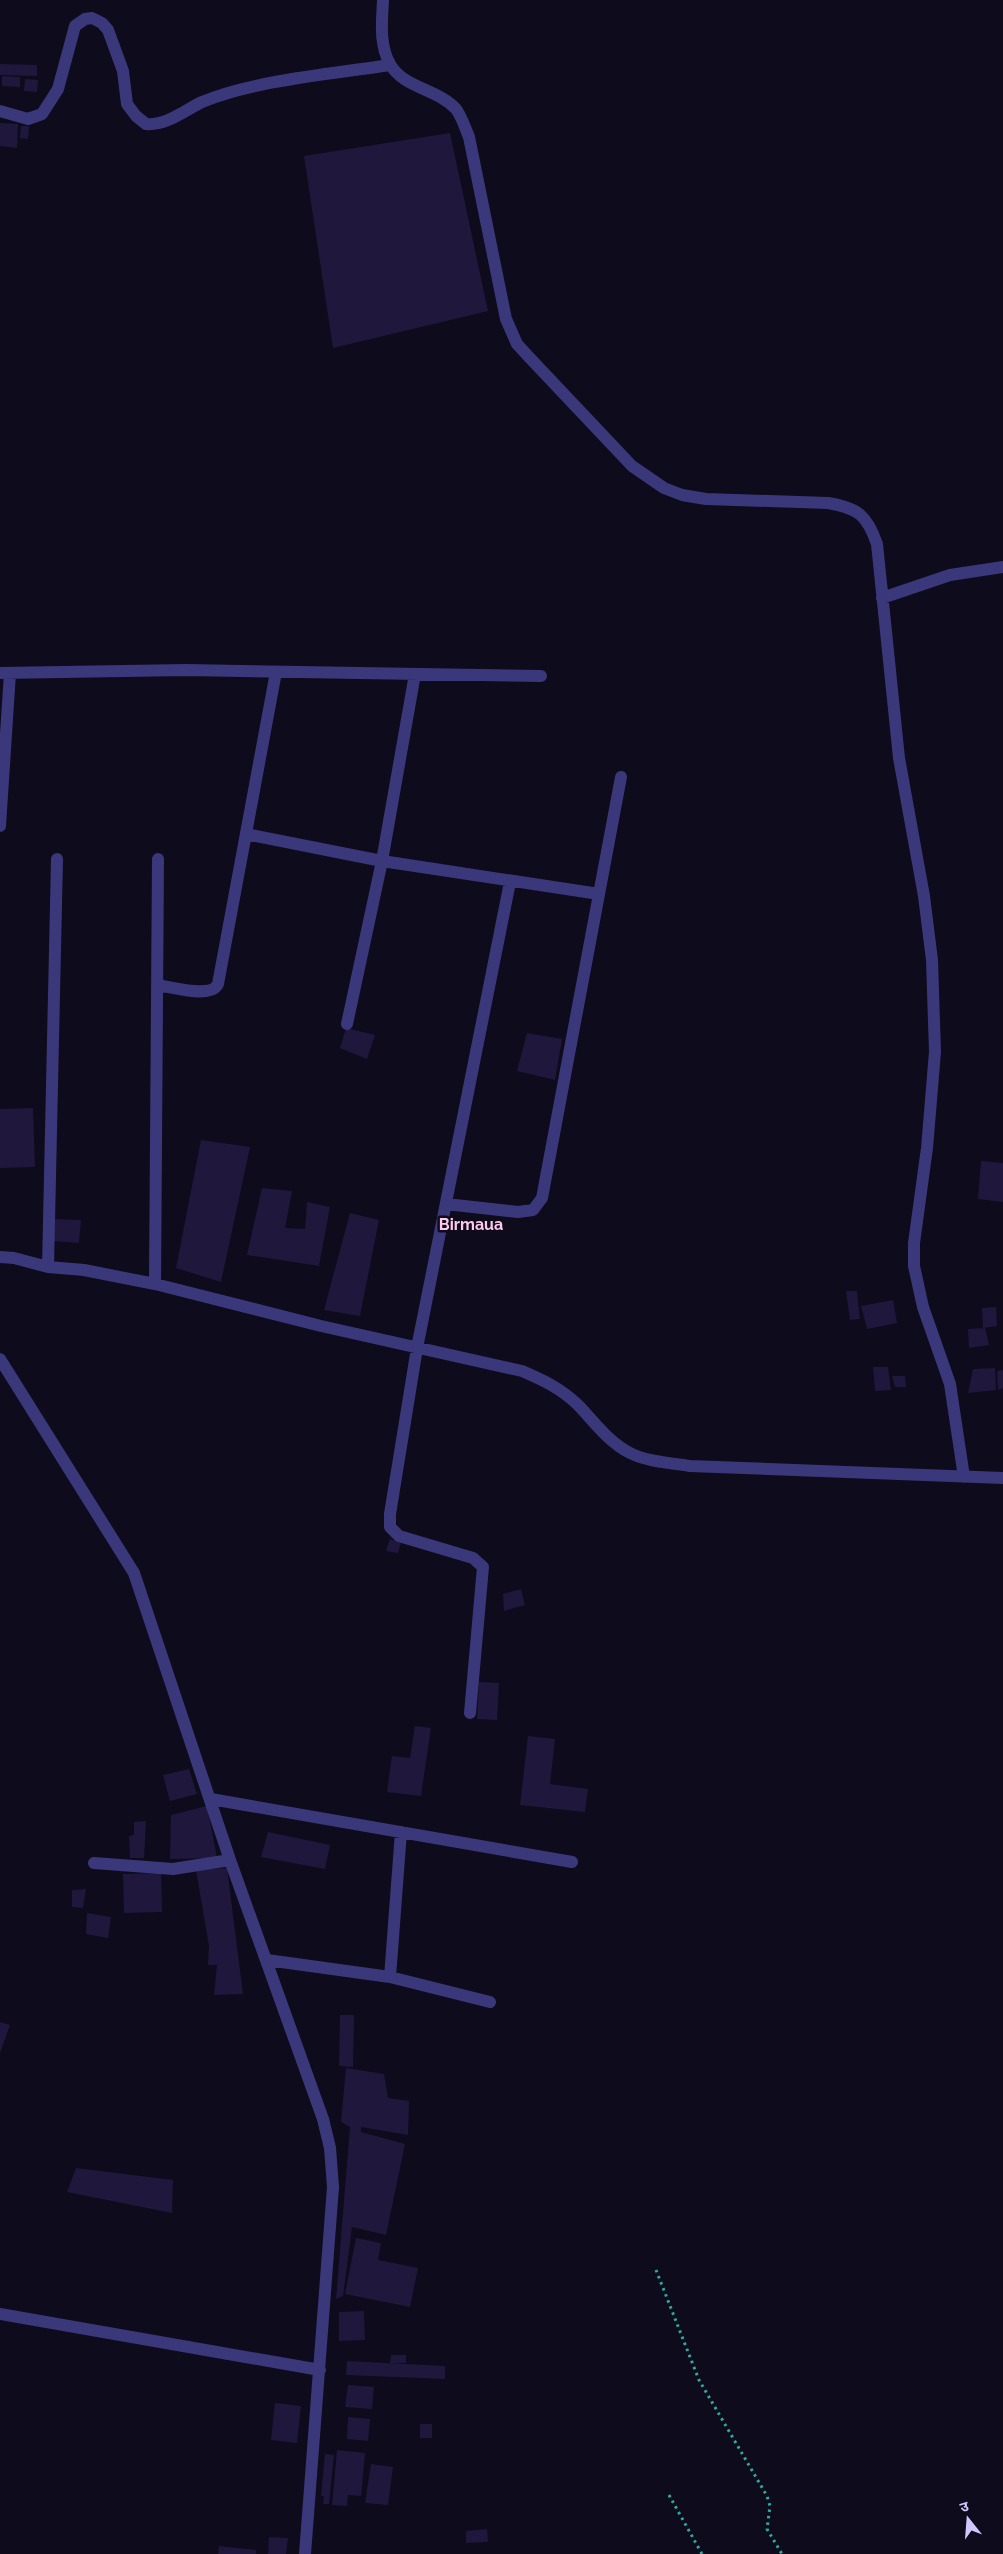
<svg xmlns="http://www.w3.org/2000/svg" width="1003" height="2554" font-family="Raleway,'Noto Sans Devanagari',sans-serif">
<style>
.building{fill:#1f183c}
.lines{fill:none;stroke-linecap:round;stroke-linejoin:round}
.path{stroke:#2faaa2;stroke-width:3;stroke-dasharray:2.5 4;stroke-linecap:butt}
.minor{stroke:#3a387a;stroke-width:12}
.labels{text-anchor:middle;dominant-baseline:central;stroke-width:5;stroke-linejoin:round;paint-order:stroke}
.quarter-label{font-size:16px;font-weight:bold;fill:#fec9eb;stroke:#0e0b1c}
</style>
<rect width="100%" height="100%" fill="#0e0b1c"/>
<!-- building -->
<path class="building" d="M0,64L37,65V76L0,75Z
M2,76L20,77V87L2,86Z
M25,79L38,80L37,92L24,91Z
M0,123L18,124L17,148L0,146Z
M21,126H29L28,139L20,138Z
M450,133L488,311L333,348L304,156Z
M346,1028L375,1035L367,1059L340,1048Z
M527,1033L562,1039L555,1080L517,1071Z
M33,1108L35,1167L0,1168V1109Z
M201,1140L250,1147L221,1282L176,1268Z
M981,1161L1003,1163V1202L978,1199Z
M262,1188L292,1191L285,1228L305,1229L307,1202L330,1207L319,1266L247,1255Z
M350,1213L379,1220L360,1316L324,1310Z
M52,1219L81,1220L79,1243L52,1241Z
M846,1291H857L860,1319L850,1320Z
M893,1300L897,1323L867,1329L861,1306Z
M996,1307L997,1326L983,1328L982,1308Z
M985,1328L989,1345L969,1348L968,1329Z
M873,1367H888L891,1390L875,1391Z
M995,1368L996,1390L968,1393L973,1369Z
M1003,1370V1388L998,1390L997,1371Z
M892,1376H905L906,1387H895Z
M390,1539L401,1543L398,1553L386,1551Z
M521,1589L525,1605L504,1611L503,1594Z
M479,1682L499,1683L497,1720L477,1719Z
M415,1726L431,1728L421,1796L387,1792L392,1756L410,1758Z
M528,1736L555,1739L550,1784L588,1789L585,1812L520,1805Z
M189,1769L197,1794L170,1801L163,1775Z
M207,1806L217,1858L170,1859L171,1815Z
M146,1821L144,1858H130L129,1836L134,1835V1822Z
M268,1832L330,1845L325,1869L261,1857Z
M227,1868L243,1994L214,1995L217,1965H208L209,1946L196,1870Z
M161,1873L162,1912L124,1913L123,1874Z
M86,1889L83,1908L72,1907V1890Z
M87,1913L111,1917L108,1938L86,1934Z
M340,2015H354L353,2067L339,2066Z
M0,2022L10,2025L0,2053Z
M346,2068L384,2074L388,2098L409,2101L408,2135L361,2127V2132L405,2144L386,2235L352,2227L343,2296L336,2299L350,2127L341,2122Z
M76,2168L173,2180L172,2213L67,2192Z
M356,2238L381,2243L378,2260L418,2268L410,2307L345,2294Z
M364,2311L365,2340L339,2341V2312Z
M391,2355H406V2363H390Z
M347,2361L445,2366V2379L346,2375Z
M348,2385L374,2387L372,2409L345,2407Z
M275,2403L301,2406L297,2443L271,2440Z
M348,2417L370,2419L368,2441L347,2439Z
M420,2424H432V2438H420Z
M337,2450L365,2453L361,2496L348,2495L347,2506L332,2505Z
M325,2454L334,2455L329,2504H323L324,2496H321Z
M371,2464L393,2467L388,2505L365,2503Z
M487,2529L488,2542L466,2543V2531Z
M269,2537L288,2538L286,2554H268Z
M219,2546L256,2550V2554H218Z"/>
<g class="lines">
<!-- path -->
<path class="path" d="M656,2270L699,2380L767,2496L770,2506L767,2529L782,2554
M669,2495L702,2554"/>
<!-- minor -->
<path class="minor" d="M383,0C382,21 379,45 390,64C403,88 438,89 456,109C462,117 465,128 469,137L506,319L517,344L528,356L632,466L664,488L682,495L706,499L828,503C858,508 867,515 877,544L899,758L924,896L932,960L935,1052L927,1148L914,1243V1266L923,1307L950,1384L964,1477
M0,111L28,119L42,114L58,89L75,26L85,19L92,18L102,23L108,30L123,71L127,104L136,116L146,124C166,126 185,110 202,102C256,80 332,74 390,65
M882,598L950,575L1003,567
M0,673L186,670L541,676
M0,826L10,673
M246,834L382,861L599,894
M157,985C171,987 211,999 218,984L276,672
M347,1024L382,861L415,674
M446,1204L518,1212L533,1210L542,1198L621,777
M0,1257L14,1258L48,1267L84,1270L155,1284L321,1326L522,1371C543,1380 560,1388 577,1404C594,1421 608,1442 630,1453C648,1462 671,1463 690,1466L1003,1478
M48,1267L57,859
M155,1284L158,859
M0,1359L134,1573L230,1860L323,2119L330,2148L333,2187L305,2554
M470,1713L483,1567L473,1558L399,1536L390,1527V1514L417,1348L510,882
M211,1799L572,1862
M94,1863L173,1869L230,1860
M267,1960L390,1977L490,2002
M390,1977L401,1832
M0,2314L320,2370"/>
</g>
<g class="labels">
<!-- quarter labels -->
<g class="quarter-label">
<text x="471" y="1224">Birmaua</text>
</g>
</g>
<!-- north arrow -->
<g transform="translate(968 2519) rotate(343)" stroke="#0e0b1c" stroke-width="4" paint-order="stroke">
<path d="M0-4L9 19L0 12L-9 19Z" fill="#cec8fe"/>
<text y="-8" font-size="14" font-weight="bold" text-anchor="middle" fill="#cec8fe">उ</text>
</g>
</svg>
